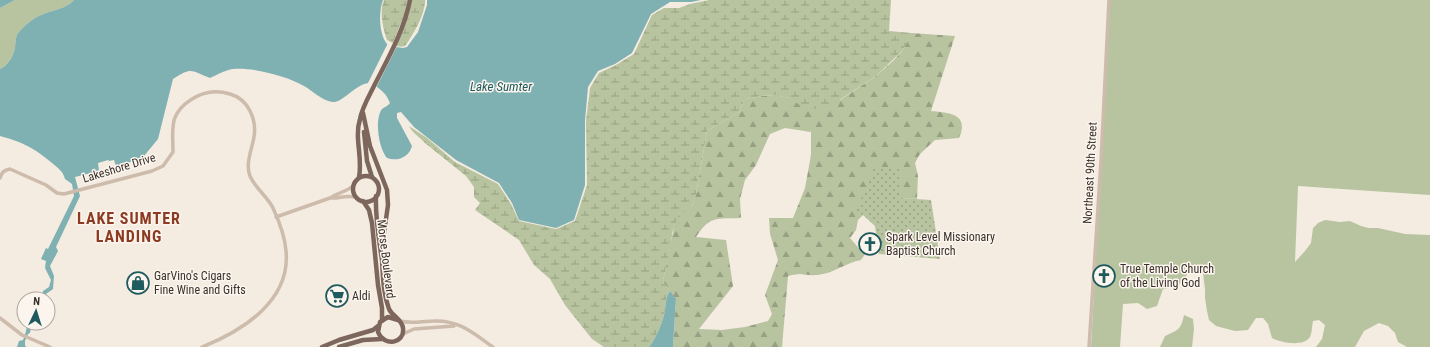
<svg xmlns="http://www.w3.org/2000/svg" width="1430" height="347" font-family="'Roboto Condensed',sans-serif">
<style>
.grass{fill:#b8c4a0}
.forest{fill:url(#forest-firs);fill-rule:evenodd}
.wetland{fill:url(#wetland-marsh)}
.park{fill:url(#park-dots)}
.water{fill:#7fb0b2}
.pier{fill:#f4ebe1}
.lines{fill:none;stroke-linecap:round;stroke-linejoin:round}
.minor{stroke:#cdbbac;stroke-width:3.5}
.major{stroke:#7d675c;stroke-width:4.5}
.labels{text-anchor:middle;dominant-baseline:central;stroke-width:3;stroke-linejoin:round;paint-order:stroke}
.street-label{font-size:12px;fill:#3b302b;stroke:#fbf5ee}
.poi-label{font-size:12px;fill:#3b302b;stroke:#fbf5ee;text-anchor:start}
.water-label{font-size:13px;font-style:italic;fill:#1f5a5e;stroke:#fbf5ee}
.district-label{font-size:16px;font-weight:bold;letter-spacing:1px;fill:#8c3b22;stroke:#fbf5ee}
</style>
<defs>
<pattern id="forest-firs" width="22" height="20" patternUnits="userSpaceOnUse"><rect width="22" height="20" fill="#b8c4a0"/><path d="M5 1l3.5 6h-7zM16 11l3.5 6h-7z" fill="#97a083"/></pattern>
<pattern id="wetland-marsh" width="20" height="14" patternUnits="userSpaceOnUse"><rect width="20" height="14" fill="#b8c4a0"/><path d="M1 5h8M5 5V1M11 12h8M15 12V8" fill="none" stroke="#97a083"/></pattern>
<pattern id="park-dots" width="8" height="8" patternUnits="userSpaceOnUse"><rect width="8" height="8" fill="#b8c4a0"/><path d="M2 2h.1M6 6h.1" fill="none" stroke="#97a083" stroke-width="1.8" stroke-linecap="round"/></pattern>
</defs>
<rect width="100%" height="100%" fill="#f4ebe1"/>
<!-- grass -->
<path class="grass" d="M15,0H74C66,9 52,10 41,15C32,19 25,25 19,32C15,36 16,42 15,47C14,55 8,66 0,69V8Z
M1110,0H1430V195L1298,186L1295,262L1305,251L1311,243L1313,228L1318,223L1325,220L1340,222L1350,221L1361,226L1368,228H1378L1405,234L1430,235V347H1407L1398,342L1395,333L1388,326L1379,323L1364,331L1355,347H1316L1322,339L1325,325L1319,320L1313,321C1312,326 1312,333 1310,337C1304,347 1281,343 1272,338L1268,324L1263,318H1256L1248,330L1235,331L1216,326L1209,320L1207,311L1205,298V289L1203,273L1188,272C1184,284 1175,288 1163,289L1157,306L1147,309L1138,303L1123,304L1120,347H1091Z
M1184,315L1193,319L1194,329L1192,347H1160L1165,336C1178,330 1181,330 1184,315Z"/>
<!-- forest -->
<path class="forest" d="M911,33L955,36L931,111C948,113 970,113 959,138L935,140L920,154L915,163L918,176L917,199L900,198L857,211L863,215L858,220L856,230L850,238L863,253H866L861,260C846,263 837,271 823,274C815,276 808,275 800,274C796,274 792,275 788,276L782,347H673L676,300L663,281L675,222L679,213L692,206L696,194L707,131L739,112L745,99L762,96L774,95L791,98L840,100L876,76L893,61L903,50ZM785,128L811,132V155L805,188L793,218H769L770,234L778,260L765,295L772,314L768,321L745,327L722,330L699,329L733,286L726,240L696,237C710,215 717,219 741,218L740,199L745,180L756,165L770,134Z"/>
<!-- wetland -->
<path class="wetland" d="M384,0H408L405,13L393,43L387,40C383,28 379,12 384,0Z
M411,0H425C425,16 414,32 406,45C403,47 399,47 395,45Z
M709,0H891L889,31L911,33V34L903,50L876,76L830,106L818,109H805L790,98L774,95L762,96L745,99L739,112L707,131L696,194L692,206L689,211L679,213L672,233L671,244L663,281L670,291C665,298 666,307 664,315C661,326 656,338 649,347H604L592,339L565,305L550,279L534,265L519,240L475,210L480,203L474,197V187L466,176L425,143C419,136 414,135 409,126L427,138L455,162L498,184L511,204L519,221L556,229L575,221L587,185L586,121L590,88L599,73L616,65L634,54L652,15L664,8H679L690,4Z"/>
<!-- park -->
<path class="park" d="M874,168H900V198L931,200L940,259L879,254L875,226L863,215L856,212Z"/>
<!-- water -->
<path class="water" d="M0,0H15L0,8Z
M74,0H383C378,12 379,38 389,46L403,48L407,47L418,32L427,5V0H701L691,2H670L651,14L632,53L615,64L598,71L588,87L585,121V185L574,220L556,228L519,220L512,203L499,183L456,160L414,127L401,112L397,113V118L412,146C409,157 398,162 387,158C379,149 374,120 382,109C384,107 388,106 390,103C386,93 380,88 370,83C356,83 343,103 333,102C322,101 313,91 304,86C287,76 253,67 233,69C225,70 217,75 210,78C190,70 192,67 173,79L158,139L144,156L145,158L116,166L114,160L109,161L108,160L98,163L99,171L75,177L80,196L56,247L58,251L50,266L54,276L53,289L46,294L44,299H41L43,291L49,287L51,280L45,268L46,261L41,259L46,248L48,249L74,196L72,184L65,179C63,171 58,168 52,163C34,148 23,142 0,136V69C8,66 14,55 15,47C16,42 15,36 19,32C25,25 32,19 41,15C52,10 66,9 74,0Z
M670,291L676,299L673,347H649C656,338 661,326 664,315C666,307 665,298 670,291Z
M28,323H32L30,333L28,334L25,341V345L26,347H17L19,341L23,340C26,334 26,329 28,323Z"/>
<!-- pier -->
<path class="pier" d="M388,43L390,44L397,46L376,88L367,85Z"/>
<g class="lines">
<!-- minor -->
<path class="minor" d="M0,178C2,172 4,170 10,169L46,185L57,193L64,194L152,171L163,166L173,152C173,129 168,114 192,99C203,92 217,90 230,94C248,99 257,119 254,137C252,149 245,164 250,176C255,188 267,196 273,208C279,221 285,237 286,251C291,301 242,331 202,347
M330,198C337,193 346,192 353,186
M276,217L330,198C340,199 347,194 357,198
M0,318L22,335L50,347
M400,321C412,324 422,321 434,321C460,320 474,334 493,347
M403,334L414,329L454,326
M1089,347L1101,161L1109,0"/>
<!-- major -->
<path class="major" d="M363,113L370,146L387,190L388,205L382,247
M364,132L367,161L372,177
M353 189a13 13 0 1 1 26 0a13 13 0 1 1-26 0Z
M359,177C363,158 354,138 360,119C362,108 368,98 373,88C387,60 404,31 410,0
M376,196C375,218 379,239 382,260C383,276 383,293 389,309C392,316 402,319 403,328C405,344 384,347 378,332L380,322L388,317L398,320
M363,201L369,210L372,223L378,285L382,308V321
M322,347L339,340L373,330L378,326
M339,347L363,340L382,339"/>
</g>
<!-- icons -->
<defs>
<g id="church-ring" transform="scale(1.15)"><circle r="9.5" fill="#fbf5ee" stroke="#1f5a5e" stroke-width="1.5"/><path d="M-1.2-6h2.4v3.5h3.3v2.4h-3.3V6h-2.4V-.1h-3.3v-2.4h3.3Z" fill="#1f5a5e"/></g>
<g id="shop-ring" transform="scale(1.15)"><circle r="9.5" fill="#fbf5ee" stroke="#1f5a5e" stroke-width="1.5"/><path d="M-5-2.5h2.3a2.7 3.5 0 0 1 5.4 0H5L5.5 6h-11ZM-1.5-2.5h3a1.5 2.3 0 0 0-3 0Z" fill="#1f5a5e"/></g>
<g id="supermarket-ring" transform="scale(1.15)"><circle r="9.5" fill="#fbf5ee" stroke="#1f5a5e" stroke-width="1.5"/><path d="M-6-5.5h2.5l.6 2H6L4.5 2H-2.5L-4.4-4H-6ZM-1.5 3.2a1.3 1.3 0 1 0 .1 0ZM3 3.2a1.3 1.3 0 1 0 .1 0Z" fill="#1f5a5e"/></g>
</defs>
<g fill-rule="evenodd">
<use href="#church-ring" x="870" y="244"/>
<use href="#church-ring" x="1104" y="276"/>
<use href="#shop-ring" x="138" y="283"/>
<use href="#supermarket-ring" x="337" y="296"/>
</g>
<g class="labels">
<!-- street labels -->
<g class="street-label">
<text transform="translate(119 168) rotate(-17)">Lakeshore Drive</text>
<text transform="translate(1090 173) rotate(-87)">Northeast 90th Street</text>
<text transform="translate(386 259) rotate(83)">Morse Boulevard</text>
</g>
<!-- poi labels -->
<g class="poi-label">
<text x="886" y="237">Spark Level Missionary<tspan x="886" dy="14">Baptist Church</tspan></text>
<text x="1120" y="269">True Temple Church<tspan x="1120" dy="14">of the Living God</tspan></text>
<text x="154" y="276">GarVino's Cigars<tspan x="154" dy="14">Fine Wine and Gifts</tspan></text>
<text x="352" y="296">Aldi</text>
</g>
<!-- water labels -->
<g class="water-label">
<text x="501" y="86">Lake Sumter</text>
</g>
<!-- district labels -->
<g class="district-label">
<text x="129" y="218">LAKE SUMTER<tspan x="129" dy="18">LANDING</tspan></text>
</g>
</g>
<!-- north arrow -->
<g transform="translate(36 311) rotate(4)"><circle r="19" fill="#fbf5ee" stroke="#aea6a0"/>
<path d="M0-3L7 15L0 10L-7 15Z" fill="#1f5a5e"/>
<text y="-6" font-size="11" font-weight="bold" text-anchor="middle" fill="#3b302b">N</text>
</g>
</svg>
